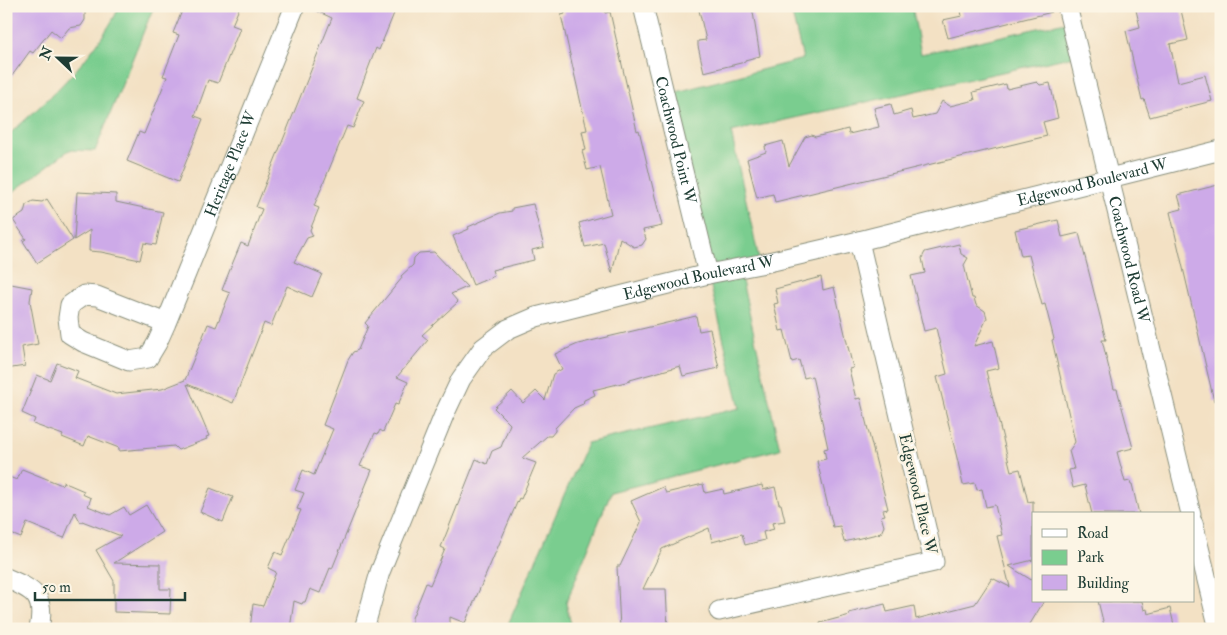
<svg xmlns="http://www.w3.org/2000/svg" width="1227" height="635" font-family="'IM FELL Double Pica',serif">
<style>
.green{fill:#7acd8f;stroke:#4c8562}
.building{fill:#cdaae8}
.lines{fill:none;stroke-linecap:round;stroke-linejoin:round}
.minor-casing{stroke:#898f7c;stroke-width:21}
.minor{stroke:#fff;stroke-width:19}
.labels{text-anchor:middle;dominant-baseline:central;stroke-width:5;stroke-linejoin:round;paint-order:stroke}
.street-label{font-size:16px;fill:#1f3d34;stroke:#fcf5e5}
</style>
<rect width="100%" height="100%" fill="#fcf5e5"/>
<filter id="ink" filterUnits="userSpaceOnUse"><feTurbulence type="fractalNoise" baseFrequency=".02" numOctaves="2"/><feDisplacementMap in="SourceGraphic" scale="10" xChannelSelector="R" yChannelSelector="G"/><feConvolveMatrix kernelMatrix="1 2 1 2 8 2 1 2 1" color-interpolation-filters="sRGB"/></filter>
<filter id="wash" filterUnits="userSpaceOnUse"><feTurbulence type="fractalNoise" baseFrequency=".0096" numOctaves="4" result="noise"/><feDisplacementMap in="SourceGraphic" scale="20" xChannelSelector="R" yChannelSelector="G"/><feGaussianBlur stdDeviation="1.12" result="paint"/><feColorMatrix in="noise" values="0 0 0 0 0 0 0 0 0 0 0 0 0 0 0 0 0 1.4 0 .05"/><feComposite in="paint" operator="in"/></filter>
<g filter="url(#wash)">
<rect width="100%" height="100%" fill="#f3e1c4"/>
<!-- green -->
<path class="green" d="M120,6H154L95,151L69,150L6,197V137C49,99 94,59 120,6Z
M790,6H912L921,54L1070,21L1079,55L731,132L760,264L739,268L780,449L611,492L566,603L572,629H506L587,443L740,408L665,95L803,59Z"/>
<g id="blocks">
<!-- building -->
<path class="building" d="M6,6H85V20L81,26L69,28L61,38L51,30L33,53L30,51L6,84Z
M184,6H240L232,25L240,28L218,83L208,80L195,116L203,119L178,182L127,161L139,132L144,134L167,77L163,76L179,35L173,33Z
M306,6H397L379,50L376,48L357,98L364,101L353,128L347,126L314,206L319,208L310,230L313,236L307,238L294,262L322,274L312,297L287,286L271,326L264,323L233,403L187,384L209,436L206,437L207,439L178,450L174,446L119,451V448L88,436L84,446L62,437L63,435L33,424L35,419L22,413L37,375L50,380L57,363L78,371L75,378L116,394L162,389L185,380L208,324L216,327L230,293L222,290L231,267L241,243L248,246L262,209L256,207L332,18Z
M563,6H603L605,13L610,12L637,131L639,130L662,226L643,230L646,239L642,245L634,247L620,238L612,273L604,243L585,247L579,223L611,214L600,167L587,170L582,151L586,150L582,131L587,130L561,15L565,14Z
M698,6H752L760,56L745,60V62L704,72L698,46V41L706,40Z
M960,6H1051L1052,12L948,38L943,20L962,16Z
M1137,6H1180L1188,40L1170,44L1178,82L1205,75L1212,101L1150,117L1144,99L1142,100L1126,31L1140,27L1136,10L1138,9Z
M1037,82L1040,85L1050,83L1058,118L1043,122L1047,136L775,202L773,194L757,198L747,159L766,152L765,146L783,141L789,166L805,137L812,135L815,137L848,129L849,134L879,127L874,108L891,104L894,115L911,110L913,119L935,114L942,101L950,106L975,100L973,92L1006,84L1007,89Z
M1218,185L1221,196V400L1214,401L1170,212L1182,209L1178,195Z
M77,192L116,194V202L163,212L156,245L144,243L140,260L101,252L89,251L90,230L74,240Z
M47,199L73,240L37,263L23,241L26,239L13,220L24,213L26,205L33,201L42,202Z
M533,204L544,247L532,250L534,260L492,270L494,276L473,285L453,236L469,229L468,227L500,213L512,211V208Z
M1058,220L1062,237L1079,233L1106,340H1102L1114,389H1117L1133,448L1117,452L1125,482L1130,481L1131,484H1132L1139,514H1092L1085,485L1073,488L1069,470L1074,469L1069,451L1075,442L1052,340L1054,339L1045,304L1042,305L1029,255L1021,256L1015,230Z
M959,244L961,254L968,258L964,265L972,298H974L976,305L985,311L987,318L974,346L993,341L999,368L986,371L1011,471L1020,469L1028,502L1033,501V560L1009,566L1033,581V601H1044L1027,629H820V623L850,615L849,613L885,604L887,612L914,606L916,619L975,604L992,578L1010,587L997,536L1002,535L995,505L986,507L982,489L977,490L975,483L963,485L958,462L937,377L947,374L936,328L924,331L911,276L925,273L922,258L925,252Z
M434,252L467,287L451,294L458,302L422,335L428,340L397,377L408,382L398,405L395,404L383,432L380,430L378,434L375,433L360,466L372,470L332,569L330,568L320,593L310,589L305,602H303L302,604L294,601L290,629H250L253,604L263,606L276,572L268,568L275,552L282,555L301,510L297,509L304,493L295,490L303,470L314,475L333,429L323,425L348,360L353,352L358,350L368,326L365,323L402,278L401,276L413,265L414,258L419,253Z
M821,277L823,290L834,287L853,368L849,369L856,399L860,398L888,509L883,510L885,515L881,516L884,526L881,533L844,542L840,526L833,527L817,461L826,459L824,449L828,448L812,376L804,378L799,360L792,362L784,330L780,331L774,304L778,303L775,289Z
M6,283L32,288L30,301L38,344L22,347L25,366L6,369Z
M696,316L699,331L710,329L719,368L683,376L680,366L630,380V381L593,390L595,395L584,400L583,404L574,408L555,428V431L551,436H547L522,458L536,463L521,499L519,498L465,623L450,617V629H412V618L426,583L430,585L445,549L441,547L476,459L487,464L492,451L501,447L510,424L494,408L512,391L523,403L536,391L545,400L553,374L562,369L555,354L578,344Z
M22,469L62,485L63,482L84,491L82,494L91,498L88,506L110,515L124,507L129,515L146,505L162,532L114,563L160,564V589H171L170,614L114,612V581L96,550L121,536L82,521L81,523L75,512L64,538L27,523L21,538L6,532V476L17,480Z
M703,484L705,493L723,489L724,494L762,485L763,490L775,487L779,504H781L785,521L772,523L774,529L763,532L765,540L745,545L742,534L712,542L709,528L662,549L643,589H666L668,629H620L617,566H620L641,522L631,501L663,487L666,493Z
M210,488L233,497L223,522L200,512Z
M1098,601H1142L1144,610L1147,609L1148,614L1170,608L1175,629H1105Z"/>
</g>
</g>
<g filter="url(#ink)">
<use href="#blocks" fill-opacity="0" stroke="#898f7c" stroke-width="1"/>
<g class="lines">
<!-- minor casing -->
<g class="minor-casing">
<g id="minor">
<path id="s1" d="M643,6L708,274"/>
<path id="s2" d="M1067,6L1191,514"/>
<path id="s3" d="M166,323L97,296L84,295L70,305L68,318L70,334L83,342L129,361L148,358L157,343L166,323L295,6"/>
<path d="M1193,523L1219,629"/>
<path d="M6,578C34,590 46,596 39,629"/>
<path d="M719,611L934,562L859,241"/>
<path id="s4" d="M364,629L380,572L444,415L461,379L483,348L508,329L536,317L708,274L760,264L859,241L1221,150"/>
</g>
</g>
<!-- minor -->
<use href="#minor" class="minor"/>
</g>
</g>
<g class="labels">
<!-- street labels -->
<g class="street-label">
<text stroke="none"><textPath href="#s1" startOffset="138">Coachwood Point W</textPath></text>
<text stroke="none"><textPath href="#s3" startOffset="429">Heritage Place W</textPath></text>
<text stroke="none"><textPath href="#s4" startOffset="941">Edgewood Boulevard W</textPath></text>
<text stroke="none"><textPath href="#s2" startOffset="261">Coachwood Road W</textPath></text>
<text stroke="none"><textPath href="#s4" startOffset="536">Edgewood Boulevard W</textPath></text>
<text transform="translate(918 494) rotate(77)">Edgewood Place W</text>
</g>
</g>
<!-- margin -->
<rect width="1227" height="635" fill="none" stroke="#fcf5e5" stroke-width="25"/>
<!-- legend -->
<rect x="1032" y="512" width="162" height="90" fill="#fcf5e5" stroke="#a4ab9e"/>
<rect x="1042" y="529" width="25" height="8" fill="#ffffff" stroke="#a4ab9e"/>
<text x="1077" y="538" font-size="15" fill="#1f3d34">Road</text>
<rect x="1042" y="550" width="25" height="15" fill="#7acd8f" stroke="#a4ab9e"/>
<text x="1077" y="562" font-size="15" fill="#1f3d34">Park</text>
<rect x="1042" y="575" width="25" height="15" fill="#cdaae8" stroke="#a4ab9e"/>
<text x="1077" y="588" font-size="15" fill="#1f3d34">Building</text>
<!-- north arrow -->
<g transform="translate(58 58) rotate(292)" stroke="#fcf5e5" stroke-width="4" paint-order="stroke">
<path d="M0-4L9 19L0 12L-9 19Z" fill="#1f3d34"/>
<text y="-8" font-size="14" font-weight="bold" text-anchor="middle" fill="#1f3d34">N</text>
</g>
<!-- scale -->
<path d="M35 592v8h150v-8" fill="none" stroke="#1f3d34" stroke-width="2.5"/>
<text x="42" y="592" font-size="15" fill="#1f3d34" stroke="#fcf5e5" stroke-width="4" paint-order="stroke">50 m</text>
</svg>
